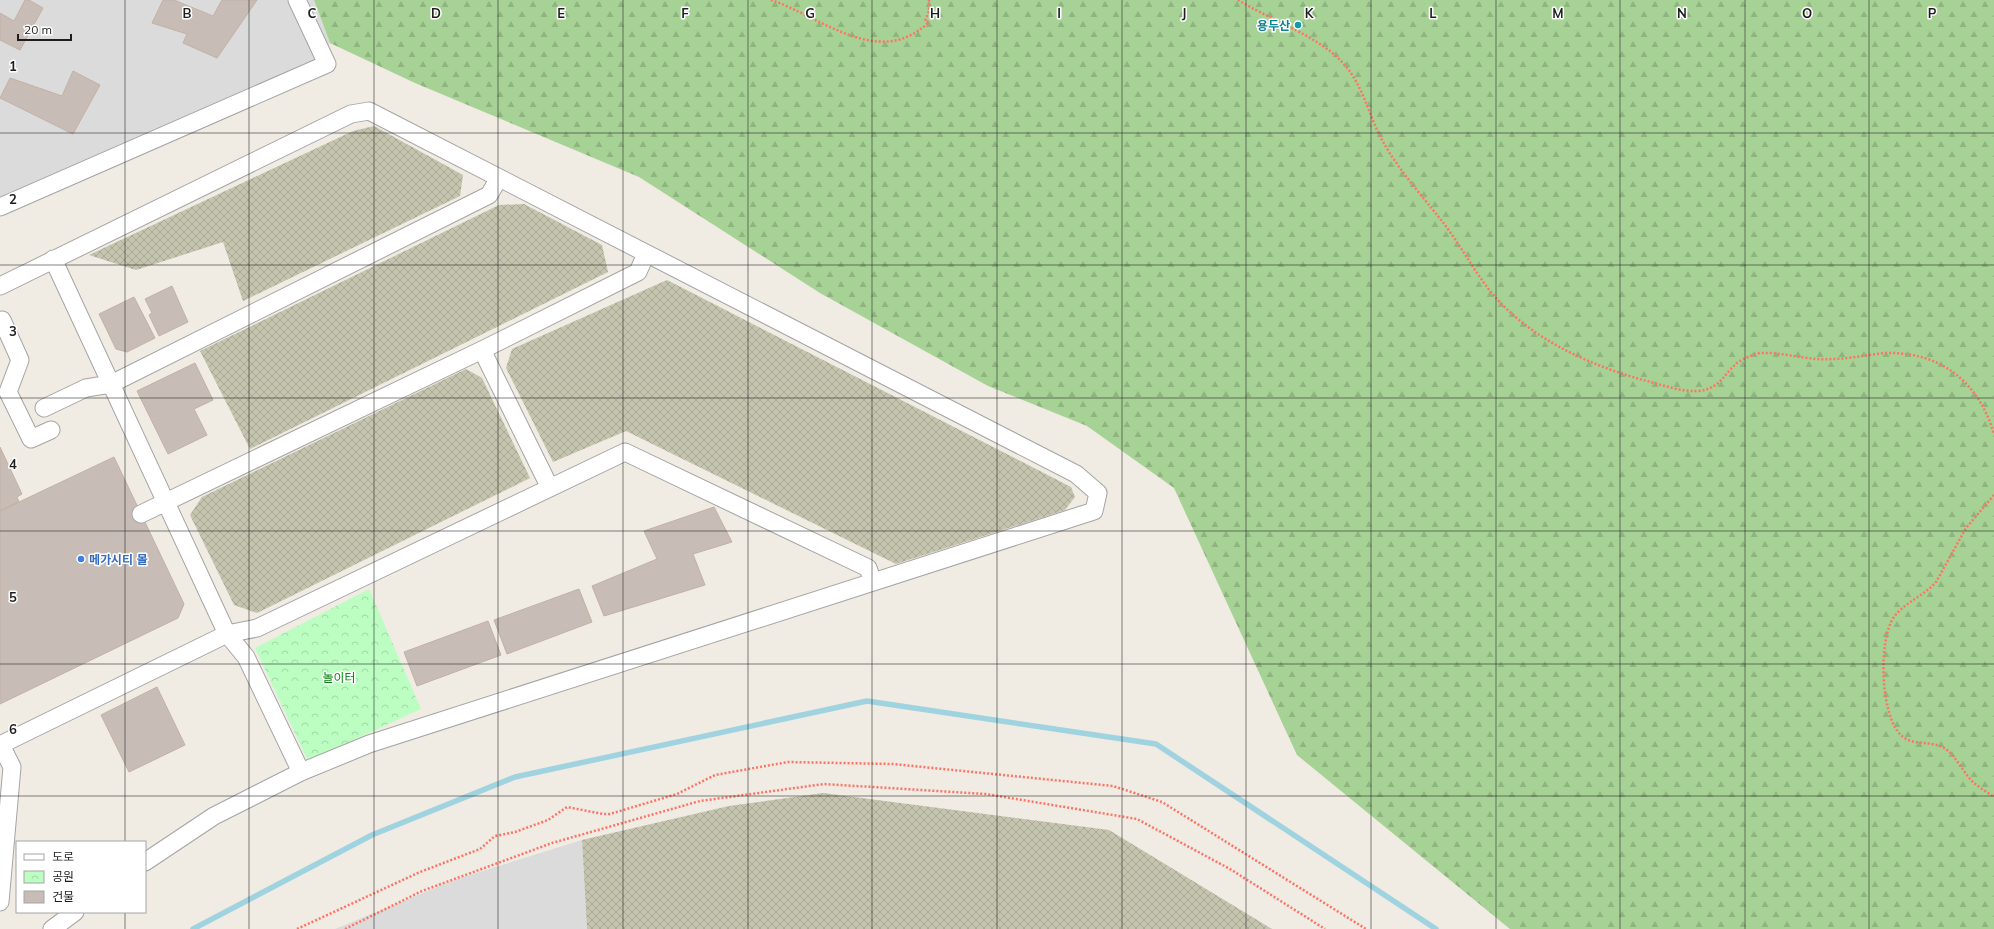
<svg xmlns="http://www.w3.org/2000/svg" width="1994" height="929" font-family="Mulish,'Noto Sans KR',sans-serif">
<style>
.residential{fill:#dcdbdb}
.construction{fill:url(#construction-cross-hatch)}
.forest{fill:url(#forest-firs)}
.park{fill:url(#park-crowns)}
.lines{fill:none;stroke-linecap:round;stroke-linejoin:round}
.stream{stroke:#a0d3e0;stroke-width:5.5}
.building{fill:#c8bdb6;stroke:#c2b1a4}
.minor-casing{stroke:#a5a5a5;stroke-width:19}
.path{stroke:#ff7364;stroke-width:2.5;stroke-dasharray:2 2;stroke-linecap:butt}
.minor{stroke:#fff;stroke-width:17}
.grid{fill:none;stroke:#1e1e1e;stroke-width:1;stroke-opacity:0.55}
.culture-dot{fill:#0f9aa8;stroke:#fff;stroke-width:1.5}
.shop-dot{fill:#3f7fe0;stroke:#fff;stroke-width:1.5}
.labels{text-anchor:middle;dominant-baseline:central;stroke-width:3;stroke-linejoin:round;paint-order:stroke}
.culture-label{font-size:12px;font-weight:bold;fill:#0d838f;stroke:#fff;text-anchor:end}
.shop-label{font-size:12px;font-weight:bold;fill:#366cbe;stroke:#fff;text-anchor:start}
.park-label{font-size:12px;fill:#04840d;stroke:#fff}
.grid-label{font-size:13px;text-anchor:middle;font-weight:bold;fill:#1e1e1e;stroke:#fff;stroke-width:3;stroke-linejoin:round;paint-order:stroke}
</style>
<defs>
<pattern id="construction-cross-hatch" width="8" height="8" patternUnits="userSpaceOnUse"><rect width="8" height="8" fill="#c5c4ae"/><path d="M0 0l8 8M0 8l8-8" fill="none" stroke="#a9a895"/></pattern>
<pattern id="forest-firs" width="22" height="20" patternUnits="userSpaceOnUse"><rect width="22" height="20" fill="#a7d295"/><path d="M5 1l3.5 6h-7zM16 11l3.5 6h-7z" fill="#8fb480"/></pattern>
<pattern id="park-crowns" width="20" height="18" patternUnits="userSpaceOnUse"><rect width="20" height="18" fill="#bcfdc1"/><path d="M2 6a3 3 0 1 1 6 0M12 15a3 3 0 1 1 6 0" fill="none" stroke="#a1d8a5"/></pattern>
</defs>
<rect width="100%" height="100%" fill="#f0ebe3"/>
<!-- residential -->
<path class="residential" d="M0,0H314L330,43L316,61L0,200Z
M582,840L587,929H335L457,879Z"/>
<!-- construction -->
<path class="construction" d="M374,126L463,175L460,196L243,301L223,242L136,270L89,255L353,131Z
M524,204L602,245L608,272L250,449L200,351L499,205Z
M667,280L1071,487L1075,497L1065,510L896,564L626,431L553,462L506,368L512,349Z
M466,369L482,378L530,478L257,613L234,605L190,515L202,497Z
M823,793L1109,830L1272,929H587L582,840L729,806Z"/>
<!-- forest -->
<path class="forest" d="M314,0H1994V929H1510L1297,755L1174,488L1087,426L988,386L820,293L639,177L415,83L330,43Z"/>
<!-- park -->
<path class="park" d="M369,589L421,709L308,761L255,648Z"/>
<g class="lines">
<!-- stream -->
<path class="stream" d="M193,929L372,835L515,777L867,701L1156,744L1436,929"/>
</g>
<!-- building -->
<path class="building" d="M25,0H29L43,8L20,50L0,40V13L14,21Z
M163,0H174L213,16L222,0H257L217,58L183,43L187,34L152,23Z
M73,71L100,85L73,134L0,98L10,78L62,96Z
M172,286L188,322L159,336L149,315L152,313L145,299Z
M134,297L155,338L127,352L116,349L99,314Z
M195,363L213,400L194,409L207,435L168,454L137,391Z
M0,447L22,494L17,497L19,502L0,511Z
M114,457L184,604L178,618L0,704V511Z
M714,507L732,542L693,554L705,585L604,616L592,586L657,559L644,531Z
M579,589L592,622L507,654L494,620Z
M488,621L501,655L417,686L404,652Z
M157,687L185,745L129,772L101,715Z"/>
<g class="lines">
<!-- minor casing -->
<g class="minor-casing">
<path id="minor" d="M0,207L327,64L297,0
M53,259L227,634L246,657L301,772
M0,286L351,114L369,111L1076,474L1098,493L1094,511L369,744L301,772L214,816L145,862
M2,320L20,360L8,392L31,439L51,430
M482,350L550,488
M44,408L86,388L111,384L489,195L499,178
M141,514L482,350L638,272L646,254
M0,745L227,634L257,628L625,452L868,568L873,582
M0,902L12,767L1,745
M52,929L75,912"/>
</g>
<!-- path -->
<path class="path" d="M771,0C822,17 879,70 929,22L925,21L929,11V0
M1238,0C1269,19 1318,36 1342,62C1363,84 1368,114 1382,140C1399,171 1424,198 1445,225C1460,245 1472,267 1487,287C1524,336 1586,364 1643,380C1660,384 1680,392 1698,391C1720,389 1723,375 1737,363C1744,358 1752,355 1760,353C1784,352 1808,361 1832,359C1851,359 1869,354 1887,353C1942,352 1979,383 1994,434
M1994,495L1966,528L1936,582C1924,596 1905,602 1894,617C1878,639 1880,718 1902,736C1914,747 1933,739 1947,750C1957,758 1963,772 1972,781C1978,787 1987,792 1994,797
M297,929L420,872L480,849L495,836L515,832L548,820L567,807L603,814H610L677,794L715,775L788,762L893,764L1113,786L1162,802L1366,929
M345,929L422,891L552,843L700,801L824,784L986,794L1137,819L1230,869L1325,929"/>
<!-- minor -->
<use href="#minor" class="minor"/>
</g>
<!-- grid -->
<path class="grid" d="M125,0V842M249,0V929M374,0V929M498,0V929M623,0V929M748,0V929M872,0V929M997,0V929M1122,0V929M1246,0V929M1371,0V929M1496,0V929M1620,0V929M1745,0V929M1869,0V929M0,133H1994M0,265H1994M0,398H1994M0,531H1994M0,664H1994M0,796H1994M125,912V929"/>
<!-- markers -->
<circle class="culture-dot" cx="1298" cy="25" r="4"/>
<circle class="shop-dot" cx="81" cy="559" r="4"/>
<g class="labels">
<!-- culture labels -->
<g class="culture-label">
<text x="1290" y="25">용두산</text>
</g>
<!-- shop labels -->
<g class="shop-label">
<text x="89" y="559">메가시티 몰</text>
</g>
<!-- park labels -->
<g class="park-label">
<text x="339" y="677">놀이터</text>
</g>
</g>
<g class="grid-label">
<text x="187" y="18">B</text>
<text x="312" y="18">C</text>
<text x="436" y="18">D</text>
<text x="561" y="18">E</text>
<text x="685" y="18">F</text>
<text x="810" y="18">G</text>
<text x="935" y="18">H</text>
<text x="1059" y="18">I</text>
<text x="1184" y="18">J</text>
<text x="1309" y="18">K</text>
<text x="1433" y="18">L</text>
<text x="1558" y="18">M</text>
<text x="1682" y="18">N</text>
<text x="1807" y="18">O</text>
<text x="1932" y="18">P</text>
<text x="13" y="71">1</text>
<text x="13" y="204">2</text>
<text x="13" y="336">3</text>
<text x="13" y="469">4</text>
<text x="13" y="602">5</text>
<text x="13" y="734">6</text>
</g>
<!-- legend -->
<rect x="16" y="841" width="130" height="72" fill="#ffffff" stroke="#a5a5a5"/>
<rect x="24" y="854" width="20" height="6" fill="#ffffff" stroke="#a5a5a5"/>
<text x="52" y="861" font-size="12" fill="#1e1e1e">도로</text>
<rect x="24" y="871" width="20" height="12" fill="url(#park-crowns)" stroke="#a5a5a5"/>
<text x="52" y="881" font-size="12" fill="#1e1e1e">공원</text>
<rect x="24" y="891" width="20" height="12" fill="#c8bdb6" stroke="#a5a5a5"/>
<text x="52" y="901" font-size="12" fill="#1e1e1e">건물</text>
<!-- scale -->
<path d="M18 34v6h53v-6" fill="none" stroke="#1e1e1e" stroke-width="2"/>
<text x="24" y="34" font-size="12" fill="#1e1e1e" stroke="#ffffff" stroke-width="3" paint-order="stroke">20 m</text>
</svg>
